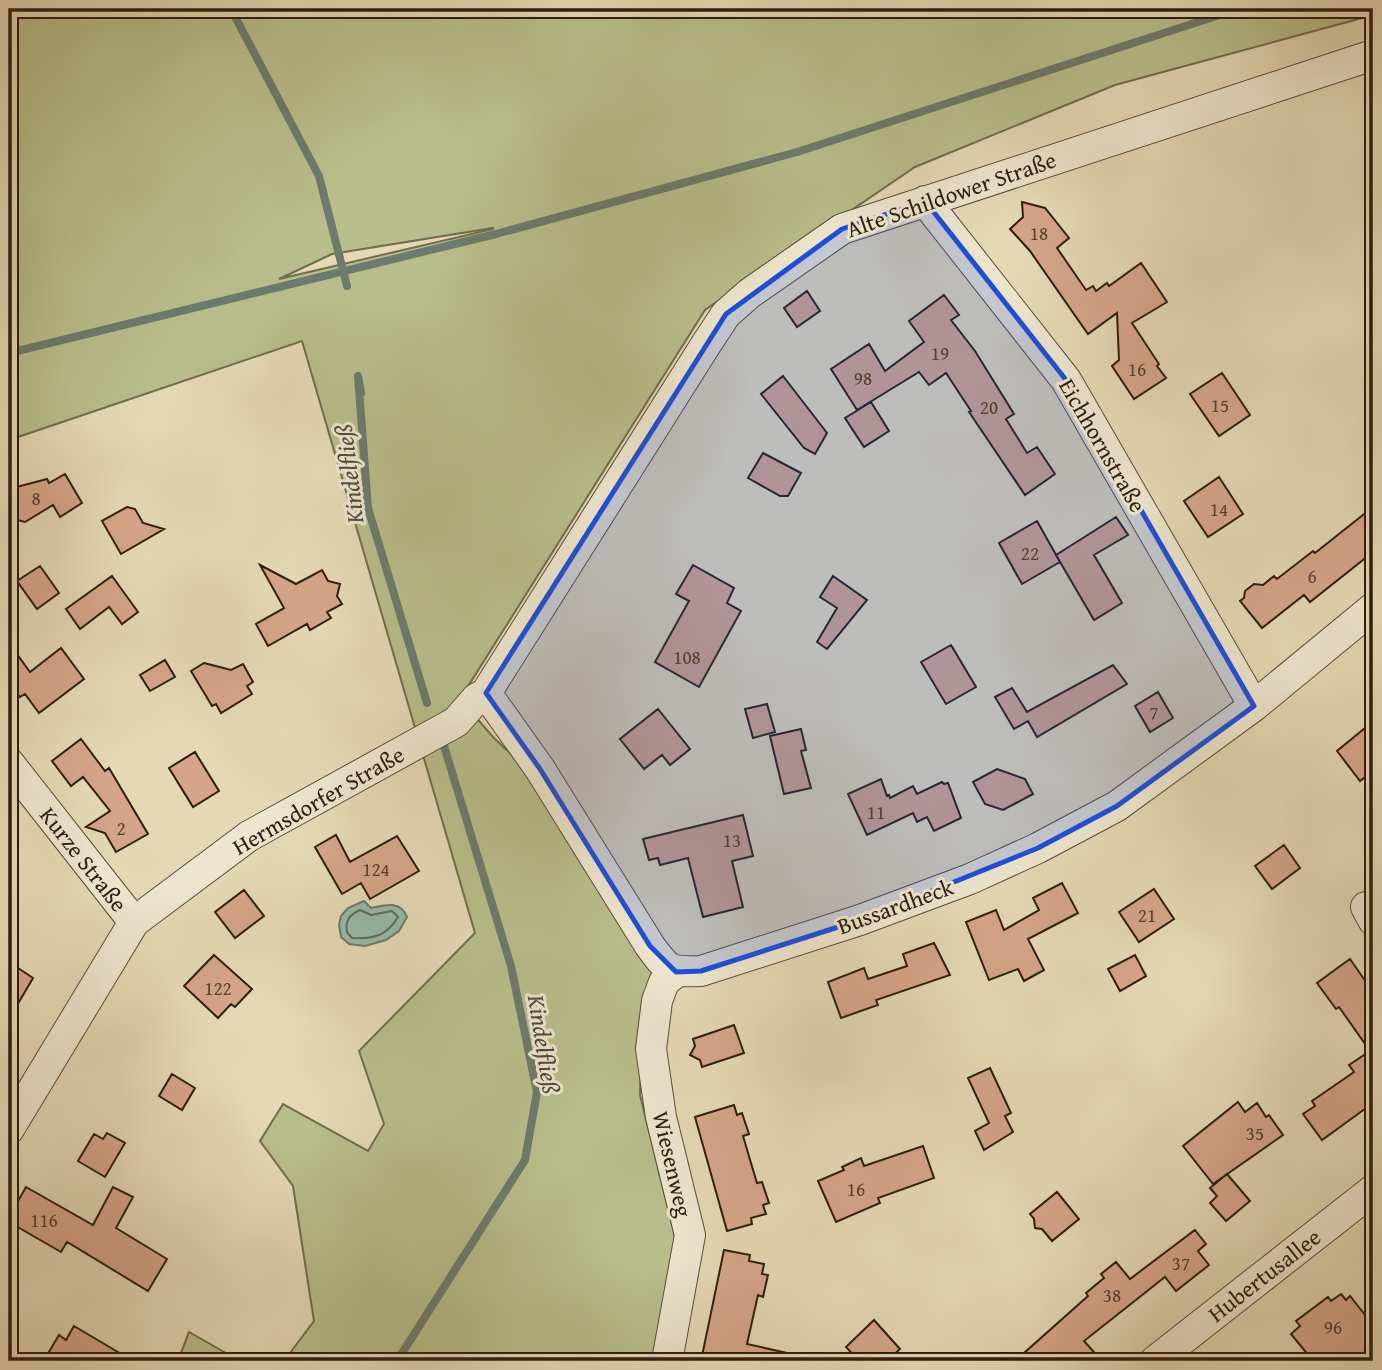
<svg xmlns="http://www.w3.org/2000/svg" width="1382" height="1370" font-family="'Gentium Book Plus',serif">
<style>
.green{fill:#b8be8b;stroke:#726d4d;stroke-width:2;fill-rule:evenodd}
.water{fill:#96baab;stroke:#6c7b6d;stroke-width:2}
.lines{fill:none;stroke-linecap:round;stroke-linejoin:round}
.shore{stroke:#616b5d;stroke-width:2}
.stream{stroke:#6c7b6d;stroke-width:8}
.building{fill:#d6a589;stroke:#2c1c0f;stroke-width:2}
.street-casing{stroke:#5a4b38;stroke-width:32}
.street{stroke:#eee6cf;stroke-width:30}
.marked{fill:#1d4ed8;fill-opacity:0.2;stroke:#1d4ed8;stroke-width:5;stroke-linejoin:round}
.labels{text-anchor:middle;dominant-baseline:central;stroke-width:6;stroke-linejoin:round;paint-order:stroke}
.number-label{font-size:19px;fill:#563e2e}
.street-label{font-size:23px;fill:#2c1c0f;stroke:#eee6cf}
.water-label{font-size:24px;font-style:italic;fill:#4c4b3e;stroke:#eee6cf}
</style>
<rect width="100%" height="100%" fill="#e5d9b5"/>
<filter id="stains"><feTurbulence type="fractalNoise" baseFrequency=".00286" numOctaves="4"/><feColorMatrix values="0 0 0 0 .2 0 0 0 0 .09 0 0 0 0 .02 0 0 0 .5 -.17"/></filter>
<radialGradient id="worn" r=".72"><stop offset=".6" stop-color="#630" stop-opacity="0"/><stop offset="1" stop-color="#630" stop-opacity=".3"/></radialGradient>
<!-- green -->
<path class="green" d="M9,9H1373V11L1362,18L1115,85L915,167L705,310L460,699L493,737L529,771L655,973L641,1040L640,1095L678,1249L657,1361H284L314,1321L293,1186L260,1141L283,1104L368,1151L384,1124L359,1051L475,933L302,341L9,440ZM493,228V229L279,279L332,254Z
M189,1332L240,1361H178Z"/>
<!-- water -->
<path class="water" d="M364,901L371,908C386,905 400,900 407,917L399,931L386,940L365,946L349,944L341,937L339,925L341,916L348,908Z"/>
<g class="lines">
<!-- shore -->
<path class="shore" d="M360,910L371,915L392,911L398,917C387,936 374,939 352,938L347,932C345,921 349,915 360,910Z"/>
<!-- stream -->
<path class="stream" d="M231,9L319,176L347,286
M9,353L496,234L797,152L1238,9
M361,393L358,376L368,508L427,703
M397,1361L525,1160L537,1092L511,966L444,746"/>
</g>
<!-- building -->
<path class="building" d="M1022,202L1045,208L1069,238L1057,248L1086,290L1093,286L1096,291L1107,283L1109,286L1141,263L1167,302L1132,323L1159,364L1157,366L1166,378L1134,399L1112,366L1119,360L1117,313L1088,334L1030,251L1010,229L1023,217Z
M807,291L820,311L797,327L784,308Z
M944,295L959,315L951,320L975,351L1014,414L1006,419L1027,453L1037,447L1055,474L1025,495L969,412L971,411L946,373L929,385L919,372L857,410L831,369L869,344L885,371L924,342L909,321Z
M1222,373L1250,415L1219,436L1190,394Z
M783,376L827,433L815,454L804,448L761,394Z
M871,402L889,431L864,447L845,418Z
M763,453L801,473L788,496H780L748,478Z
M65,474L82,503L60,517L53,505L25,522L13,519L9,511V489L47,479L49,483Z
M1219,477L1243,514L1208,537L1184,501Z
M127,507L135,509L143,523L164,529L121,554L102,521Z
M1373,507V552L1310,602L1304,595L1262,628L1240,601L1244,598L1245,591L1254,584L1263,585L1274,576L1277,579L1313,551L1315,553Z
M1116,517L1128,535L1094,555L1122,603L1094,620L1056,555Z
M1037,521L1060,562L1022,584L999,543Z
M260,565L296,584L322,570L328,581L340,584L337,596L342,604L327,612L331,618L310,630L307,624L268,646L256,624L284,608Z
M693,565L734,588L727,603L741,611L699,687L655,662L689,601L676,594Z
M40,566L59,593L37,609L17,581Z
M112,576L138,612L122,624L109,607L80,629L66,609Z
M833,576L867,600L827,649L817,642L837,608L820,597Z
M9,643L30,672L61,648L84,679L39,713L25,694L20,697L9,682Z
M951,645L976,687L946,704L921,662Z
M165,660L175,677L150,691L140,675Z
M204,663L231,670L243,664L253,682L247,686L252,694L221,713L216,704L212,706L191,671Z
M1113,665L1127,684L1037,737L1028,721L1014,729L995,697L1012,688L1027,712Z
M1158,692L1173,718L1150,732L1135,706Z
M767,704L775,732L753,738L745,709Z
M658,709L690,749L670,765L662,755L644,769L620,739Z
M1365,728L1373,739V771L1360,781L1337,751Z
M801,729L806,750L801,751L811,788L784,794L770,736Z
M81,739L105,771L109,768L148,834L116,852L105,833L86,827L110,811L83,777L71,786L52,761Z
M195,752L219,791L193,807L169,768Z
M997,769L1025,779L1033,794L1003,810L985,804L973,782Z
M881,779L887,796L889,795L890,798L913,786L917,794L942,782L944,784L948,783L961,818L934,831L927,817L917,822L913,813L867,835L848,794Z
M743,815L753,856L732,861L743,907L703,917L688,858L660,865L658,858L649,860L643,839Z
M336,835L350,862L397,836L419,871L370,899L361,883L342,894L315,847Z
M1284,845L1300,868L1272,889L1255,866Z
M1062,883L1078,913L1028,939L1044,970L1024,981L1018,969L989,980L966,922L996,910L1004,930L1039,910L1033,898Z
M1154,889L1174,919L1139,942L1119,912Z
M244,890L264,916L235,938L215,912Z
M934,943L950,975L876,1000L878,1005L841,1018L828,982L864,968L868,979L907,966L903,954Z
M214,955L252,989L235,1007L231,1004L218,1018L184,986Z
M1135,955L1146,976L1120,991L1108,969Z
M1350,959L1373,992V1103L1322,1140L1303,1114L1315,1106L1312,1101L1354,1072L1349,1065L1370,1051L1339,1007L1336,1009L1317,983Z
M9,962L33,978L9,1019Z
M734,1025L744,1053L702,1067L700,1060L690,1055L695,1046L693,1039Z
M990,1068L1011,1113L1005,1116L1013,1132L984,1150L975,1131L989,1123L968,1078Z
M172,1074L195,1088L182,1110L159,1096Z
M1238,1102L1245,1112L1257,1103L1266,1117L1269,1115L1283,1135L1213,1184L1183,1146Z
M734,1105L737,1115L742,1113L749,1134L743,1136L751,1163L757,1183L762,1182L769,1203L763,1205L766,1214L751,1218L752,1224L727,1231L695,1117Z
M107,1133L125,1143L105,1177L78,1161L94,1134L103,1139Z
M923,1146L934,1178L878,1198L880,1203L836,1222L818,1181L844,1170L842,1167L861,1158L864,1166Z
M1227,1174L1250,1201L1226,1221L1210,1203L1217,1196L1210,1188Z
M26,1187L93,1225L113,1187L133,1197L116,1228L167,1259L148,1291L67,1242L61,1252L9,1222V1217Z
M1057,1192L1079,1219L1052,1241L1042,1229L1035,1228L1034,1219L1030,1214Z
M1195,1230L1206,1244L1198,1251L1209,1265L1176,1291L1165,1277L1084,1341L1102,1361H1015L1088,1296L1086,1293L1104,1278L1101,1274L1116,1262L1130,1279Z
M724,1250L750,1255L749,1261L764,1264L762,1274L768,1275L763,1297L758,1295L747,1344L787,1353L786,1361H701Z
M1341,1294L1346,1300L1350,1296L1373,1325V1345L1354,1361H1313L1291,1334L1300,1326L1296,1321L1328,1297L1331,1301Z
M874,1320L900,1349L887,1361H859L846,1347Z
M74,1326L133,1361H53L56,1356L49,1352L59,1335L66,1340Z"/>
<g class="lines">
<!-- street casing -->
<g class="street-casing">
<path id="street" d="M925,201L1066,380L1254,706
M486,693L540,769L650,946C669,972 670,972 701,971L860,920L970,879L1038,848L1117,806L1254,706L1373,608
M9,763L134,922
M1366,907L1373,920
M9,1129L134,922L249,836L456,722L477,698L486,693L705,346L726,314L750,293L842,229L1373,55
M667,1361L690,1235L661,1117L651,1049L657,1001L664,982L676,972
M1155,1361L1373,1190"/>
</g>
<!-- street -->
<use href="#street" class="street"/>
</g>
<!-- marked area -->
<path class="marked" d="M925,201L1066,380L1254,706L1117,806L1038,848L860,920L701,971L676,972L650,946L540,769L486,693L726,314L842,229Z"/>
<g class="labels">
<!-- number labels -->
<g class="number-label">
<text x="1039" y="233">18</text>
<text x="940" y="353">19</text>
<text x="1137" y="369">16</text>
<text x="863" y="378">98</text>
<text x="1220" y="405">15</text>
<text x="989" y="407">20</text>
<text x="36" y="498">8</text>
<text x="1219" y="509">14</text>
<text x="1030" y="553">22</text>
<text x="1312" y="576">6</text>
<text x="687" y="657">108</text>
<text x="1154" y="712">7</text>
<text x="876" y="812">11</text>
<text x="121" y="828">2</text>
<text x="732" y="840">13</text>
<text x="376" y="869">124</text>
<text x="1147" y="915">21</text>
<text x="218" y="988">122</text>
<text x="1255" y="1133">35</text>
<text x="856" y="1189">16</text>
<text x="44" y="1220">116</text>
<text x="1181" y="1263">37</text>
<text x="1112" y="1295">38</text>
<text x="1333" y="1327">96</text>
</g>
<!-- street labels -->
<g class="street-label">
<text transform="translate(951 194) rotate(-19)">Alte Schildower Straße</text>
<text transform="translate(1103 445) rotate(60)">Eichhornstraße</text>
<text transform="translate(318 800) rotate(-30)">Hermsdorfer Straße</text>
<text transform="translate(84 859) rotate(52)">Kurze Straße</text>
<text transform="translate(895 906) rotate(-20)">Bussardheck</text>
<text transform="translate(673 1164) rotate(77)">Wiesenweg</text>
<text transform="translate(1264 1275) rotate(-38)">Hubertusallee</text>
</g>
<!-- water labels -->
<g class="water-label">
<text transform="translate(349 474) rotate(-97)">Kindelfließ</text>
<text transform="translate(544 1044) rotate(81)">Kindelfließ</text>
</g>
</g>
<!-- margin -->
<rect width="1382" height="1370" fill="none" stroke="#e5d9b5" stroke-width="35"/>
<rect x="10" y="10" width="1361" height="1349" fill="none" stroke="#2c1c0f" stroke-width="3.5"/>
<rect x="18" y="18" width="1347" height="1335" fill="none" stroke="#2c1c0f" stroke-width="2"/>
<rect width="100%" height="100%" filter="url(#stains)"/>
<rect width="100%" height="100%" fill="url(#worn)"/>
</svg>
